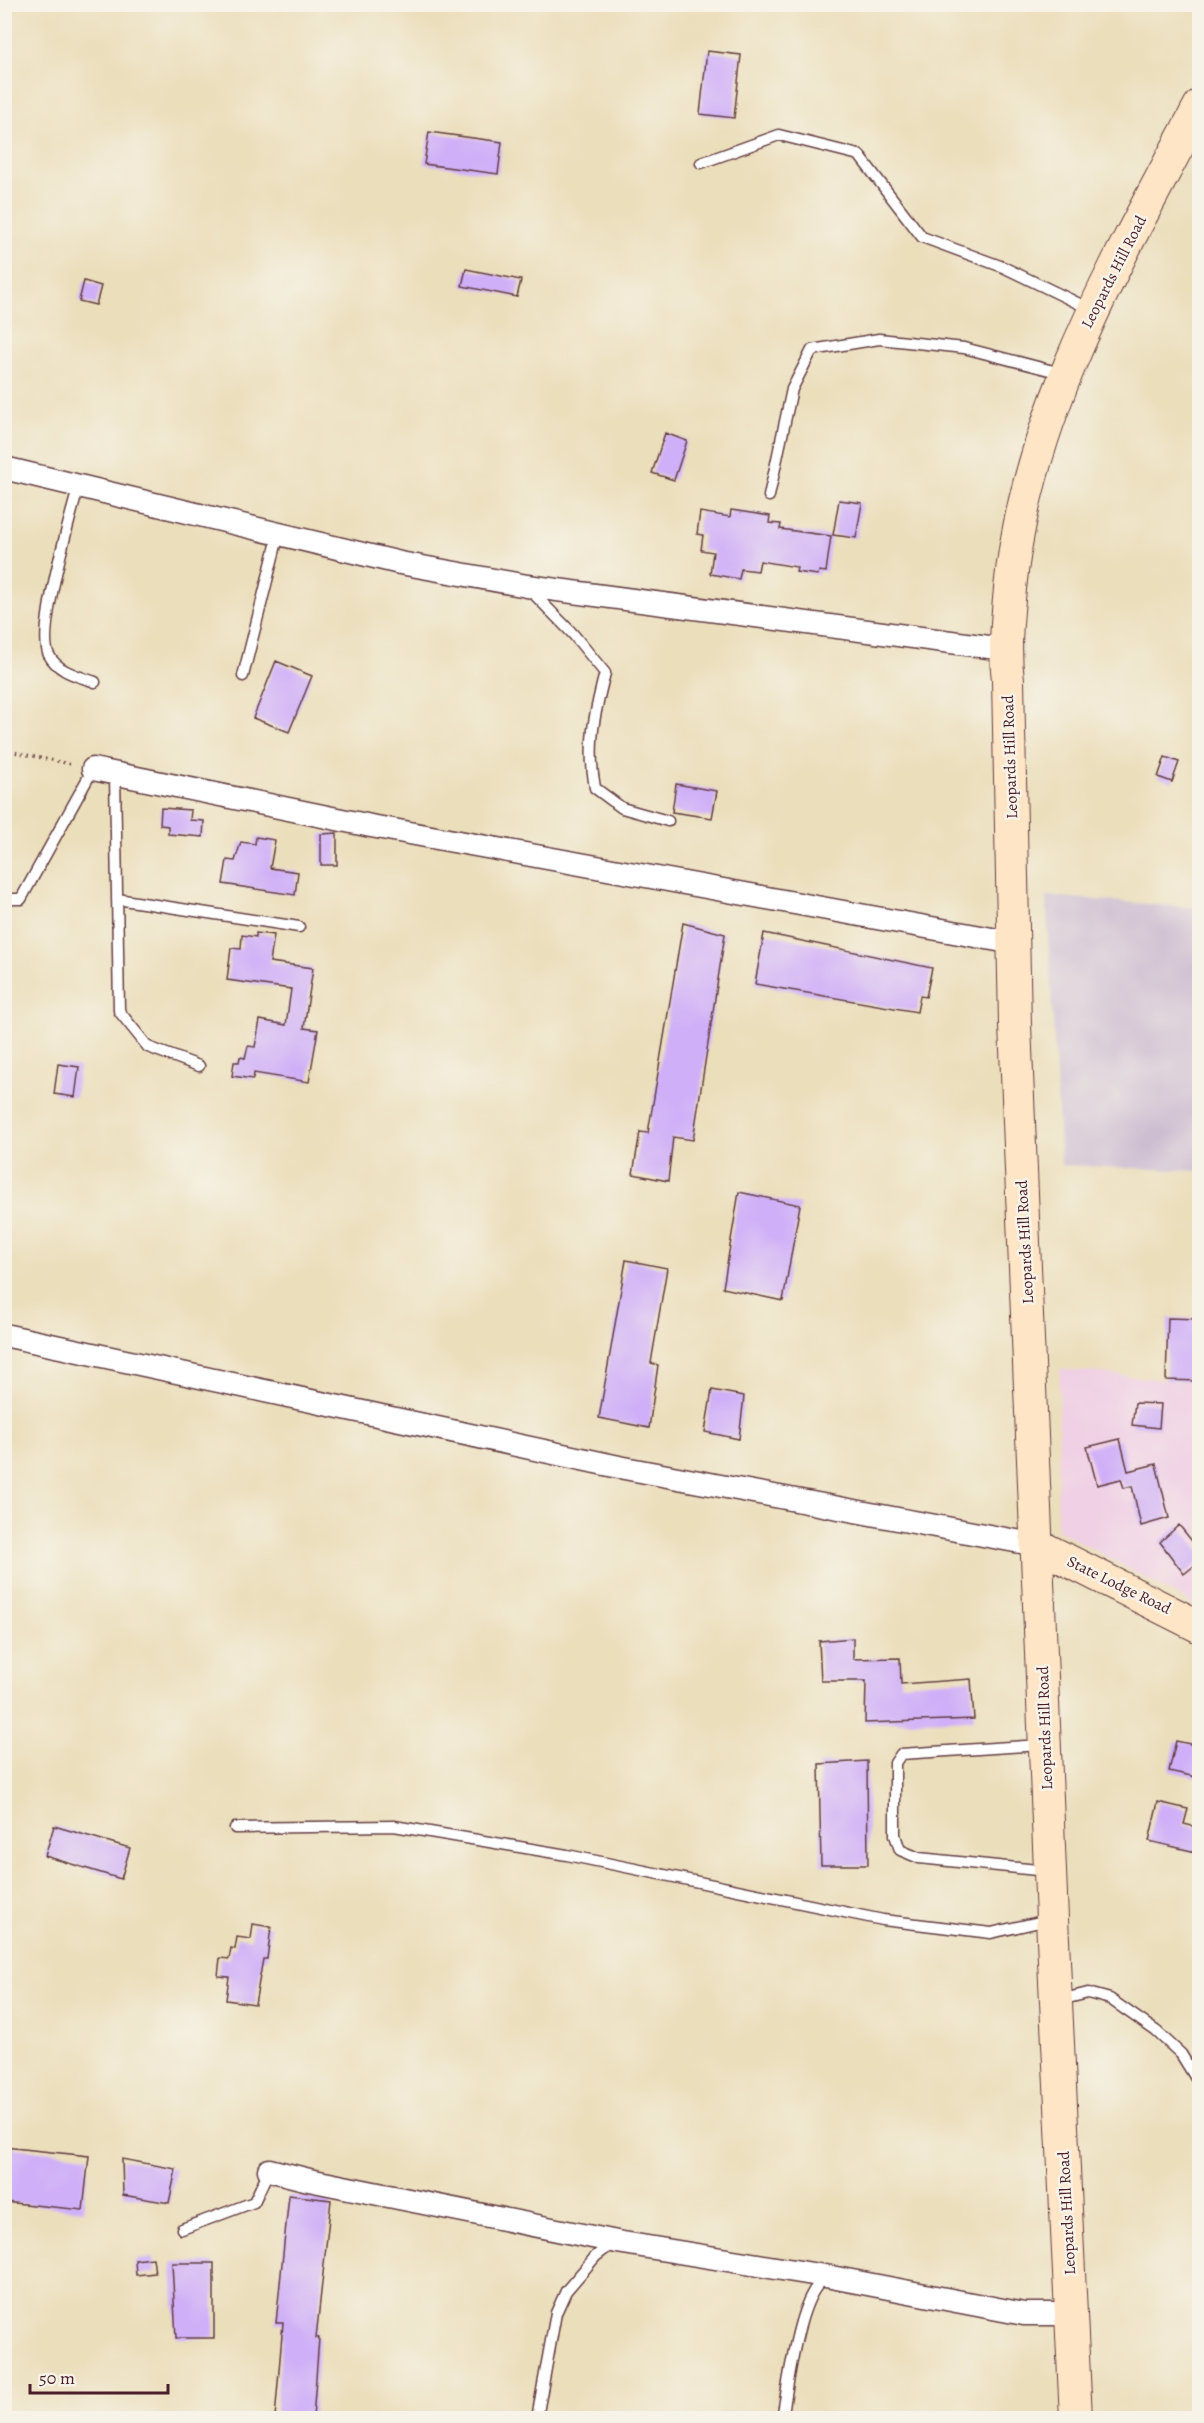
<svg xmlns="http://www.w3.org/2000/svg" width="1204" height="2423" font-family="Alegreya,serif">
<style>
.built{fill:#f0d0e5}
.industrial{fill:#cebed2}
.building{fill:#cfaff8}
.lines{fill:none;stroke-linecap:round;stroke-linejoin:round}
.lane-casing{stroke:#623c41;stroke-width:13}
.street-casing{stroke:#623c41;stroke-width:25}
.secondary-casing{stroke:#623c41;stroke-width:34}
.path{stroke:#623c41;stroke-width:3;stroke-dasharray:1.5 4.5;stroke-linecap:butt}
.lane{stroke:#fff;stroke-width:10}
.street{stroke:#fff;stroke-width:22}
.secondary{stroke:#fde5c5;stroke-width:32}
.labels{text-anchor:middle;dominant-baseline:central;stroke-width:5;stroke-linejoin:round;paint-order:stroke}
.street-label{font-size:16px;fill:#4a1f2b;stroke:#f7f3e8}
</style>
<rect width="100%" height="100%" fill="#f7f3e8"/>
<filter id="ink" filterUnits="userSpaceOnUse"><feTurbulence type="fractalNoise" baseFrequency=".0167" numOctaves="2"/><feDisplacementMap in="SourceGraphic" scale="12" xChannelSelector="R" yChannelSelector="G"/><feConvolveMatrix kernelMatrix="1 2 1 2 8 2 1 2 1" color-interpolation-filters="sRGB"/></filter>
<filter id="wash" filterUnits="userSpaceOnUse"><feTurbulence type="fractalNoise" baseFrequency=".008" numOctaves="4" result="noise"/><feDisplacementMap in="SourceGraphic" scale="24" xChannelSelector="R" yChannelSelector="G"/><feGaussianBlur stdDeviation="1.35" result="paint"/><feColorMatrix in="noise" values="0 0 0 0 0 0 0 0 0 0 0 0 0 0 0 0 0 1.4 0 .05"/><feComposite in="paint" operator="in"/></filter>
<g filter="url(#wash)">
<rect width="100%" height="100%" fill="#ebdebb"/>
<!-- built -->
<path class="built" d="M1060,1369L1199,1383V1608L1057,1529Z"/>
<!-- industrial -->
<path class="industrial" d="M1046,896L1199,908V1171L1061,1165Z"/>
<g id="blocks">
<!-- building -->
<path class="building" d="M707,51L741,55L734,118L700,114Z
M429,132L502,142L498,174L424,164Z
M466,269L521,280L517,297L462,286Z
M84,281L101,286L96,305L79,301Z
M665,433L687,441L674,480L652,473Z
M839,500L862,503L856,538L833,535Z
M731,510L770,516L769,523L781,524L780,529L831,536L826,572L819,571L818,575L796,572L797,567L760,561L758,571L741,569L739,579L710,574L713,552L701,550L703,535L697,534L700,512L730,517Z
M276,661L312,676L289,732L253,718Z
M1165,757L1179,762L1172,782L1158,777Z
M676,784L717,791L712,818L672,812Z
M161,808L191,810L190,820L204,821L203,837L168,834V826L160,825Z
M337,833V865H321V834Z
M256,837L275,840L270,868L298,872L295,895L223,884L227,860L235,861L241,842L255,844Z
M683,923L725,934L693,1140L673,1137L668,1181L633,1174L640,1132L648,1133Z
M256,933L274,935L270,962L313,968L304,1028L318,1030L309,1082L254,1073L253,1079L232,1076L234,1062H239L240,1057L245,1058L248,1046L255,1047L260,1020L286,1025L291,989L227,980L231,948L241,949L242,935L256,937Z
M764,933L932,968L926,997L920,996L917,1012L755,984Z
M58,1064L79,1067L75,1097L54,1094Z
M739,1192L800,1205L783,1301L723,1288Z
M626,1260L667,1268L651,1363L658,1365L649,1428L599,1418Z
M1168,1318L1200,1319V1381L1166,1380Z
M712,1390L744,1396L739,1439L705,1432Z
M1135,1403L1161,1404L1159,1428L1132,1425Z
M1120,1439L1128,1471L1156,1464L1169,1518L1141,1526L1132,1486L1124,1488L1121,1479L1097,1485L1087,1447Z
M1179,1525L1200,1551V1561L1184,1574L1160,1542Z
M853,1638V1659L900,1658L901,1684L971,1679L974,1719L865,1723L866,1681H821L819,1641Z
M1176,1741L1200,1746V1778L1169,1771Z
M867,1761L868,1865H821L819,1764Z
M1158,1802L1188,1809L1184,1824L1200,1828V1853L1149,1841Z
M54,1826L130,1848L121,1879L45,1856Z
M253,1924L271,1927L267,1959H263L255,2004L226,2000L229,1977L218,1976L220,1958L229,1959L231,1948L235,1949L237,1937L251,1939Z
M4,2147L89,2156L83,2210L4,2202Z
M122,2159L176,2169L169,2203L123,2195Z
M289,2195L331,2200L316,2338H319L313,2418H275L283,2323H276Z
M153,2258L155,2273L136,2275L135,2260Z
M172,2263H214V2338H176Z"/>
</g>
</g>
<g filter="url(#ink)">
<use href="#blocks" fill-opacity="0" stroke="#623c41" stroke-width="1.5"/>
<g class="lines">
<!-- lane casing -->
<g class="lane-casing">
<path id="lane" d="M701,163L779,135L859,155L922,237L1003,267L1092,310
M79,485C71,515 36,632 49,655C58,672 78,676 95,682
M769,496L792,389L812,350L879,339L964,348L1065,374
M529,589L573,634L605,673C594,715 587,746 595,788L622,808L668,821
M243,676L279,533
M115,774L119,1011L148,1047L199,1066
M4,899H21L93,769
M117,899L299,927
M1042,1745L901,1754L895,1763V1835L900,1850L919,1858L1047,1871
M235,1828L394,1826L567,1855L883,1920L991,1933L1048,1920
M1060,2000L1088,1993L1110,1999L1156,2031L1181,2054L1200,2085
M182,2229L254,2202L269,2170
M537,2418L556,2313L566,2291L596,2256L613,2243
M782,2418C788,2388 798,2293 825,2279"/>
</g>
<!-- street casing -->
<g class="street-casing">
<path id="street" d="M4,468L400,563L527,586L1004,649
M93,769L371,826L1014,943
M4,1335L619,1467L1037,1545
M269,2170L309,2180L617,2242L831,2277L1024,2314H1072"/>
</g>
<!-- secondary casing -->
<g class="secondary-casing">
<path id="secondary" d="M1037,1545L1200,1627
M1076,2418L1052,1919L1015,1025L1008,680C1004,649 1007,620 1010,589C1027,413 1119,259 1200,105"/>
</g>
<!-- path -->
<path class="path" d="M4,750L74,765"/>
<!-- lane -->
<use href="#lane" class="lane"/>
<!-- street -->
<use href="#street" class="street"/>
<!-- secondary -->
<use href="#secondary" class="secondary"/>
</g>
</g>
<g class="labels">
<!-- street labels -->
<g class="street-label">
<text transform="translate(1114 272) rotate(-63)">Leopards Hill Road</text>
<text transform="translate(1010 757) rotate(-92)">Leopards Hill Road</text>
<text transform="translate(1025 1242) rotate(-93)">Leopards Hill Road</text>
<text transform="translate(1119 1585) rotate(26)">State Lodge Road</text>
<text transform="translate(1045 1728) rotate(-92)">Leopards Hill Road</text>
<text transform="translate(1067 2213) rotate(-93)">Leopards Hill Road</text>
</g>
</g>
<!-- margin -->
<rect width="1204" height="2423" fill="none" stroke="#f7f3e8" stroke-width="24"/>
<!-- scale -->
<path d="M30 2384v9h138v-9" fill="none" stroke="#4a1f2b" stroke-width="3"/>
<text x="39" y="2384" font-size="18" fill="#4a1f2b" stroke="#f7f3e8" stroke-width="4.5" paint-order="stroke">50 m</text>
</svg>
